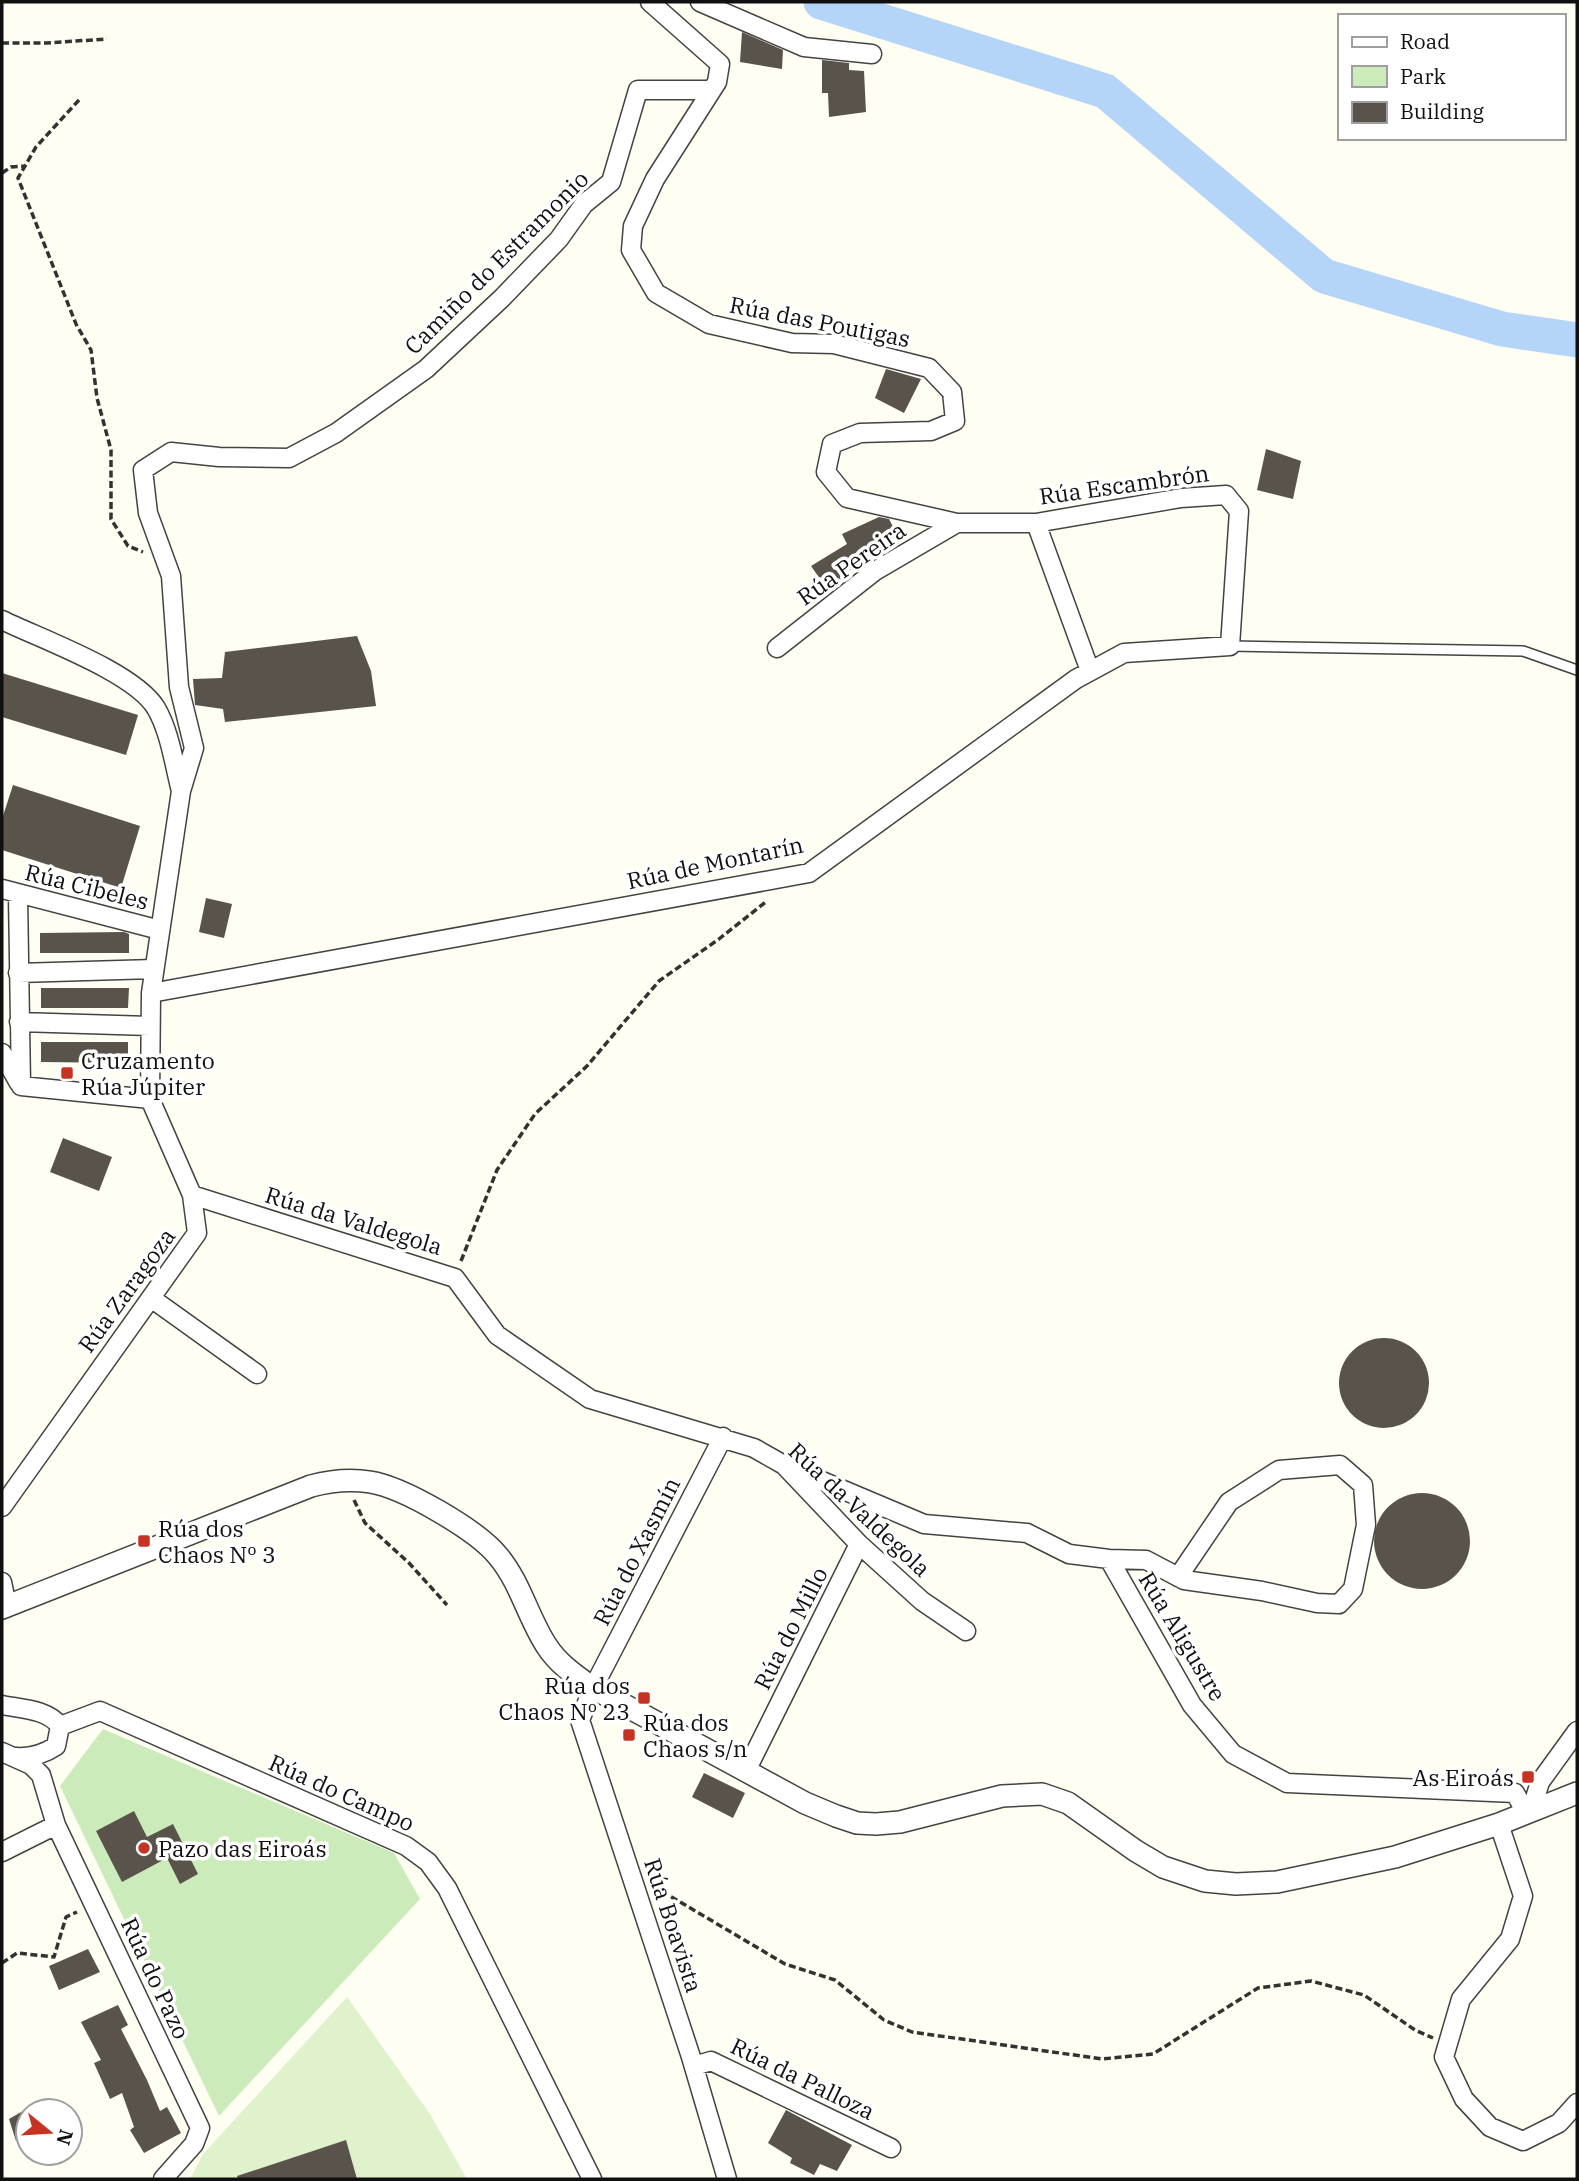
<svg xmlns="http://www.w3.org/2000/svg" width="1579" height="2181" font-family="'IBM Plex Serif',serif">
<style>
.green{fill:#ccebba}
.pitch{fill:#dff2cc}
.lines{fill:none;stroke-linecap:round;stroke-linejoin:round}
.river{stroke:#b5d5f8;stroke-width:35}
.building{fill:#59534b}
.service-casing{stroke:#434343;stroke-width:12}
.minor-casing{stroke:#434343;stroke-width:21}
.tertiary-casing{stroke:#434343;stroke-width:24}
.path{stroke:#323232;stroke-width:3.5;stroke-dasharray:7 3.5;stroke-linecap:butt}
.service{stroke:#fff;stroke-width:9}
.minor{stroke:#fff;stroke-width:18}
.tertiary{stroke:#fff;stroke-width:21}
.poi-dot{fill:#c53423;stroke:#fff;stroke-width:2.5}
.labels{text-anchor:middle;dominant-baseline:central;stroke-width:7;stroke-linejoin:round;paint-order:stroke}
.street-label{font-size:23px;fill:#101010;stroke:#fff}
.poi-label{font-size:23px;fill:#101010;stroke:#fff;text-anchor:start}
</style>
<rect width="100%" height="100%" fill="#fffef2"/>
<!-- green -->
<path class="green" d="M103,1729L394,1853L420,1899L219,2116L60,1786Z"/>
<!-- pitch -->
<path class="pitch" d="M347,1997L430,2114L467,2179H190L203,2154Z"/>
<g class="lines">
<!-- river -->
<path class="river" d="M821,2L1105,91L1324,276L1502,329L1577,340"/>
</g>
<!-- building -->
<path class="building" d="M742,32L783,50L782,69L740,62Z
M822,60L849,63V70L864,71L866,112L829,117L828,93H822Z
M886,369L921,379L904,413L875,398Z
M1266,449L1301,461L1293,499L1257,490Z
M879,517L889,519L901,542L846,572L847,575L827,589L811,566L847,544L842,534Z
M357,636L371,671L376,706L225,722L223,709L195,705L193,679L222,678L225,652Z
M2,673L138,715L126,755L2,717Z
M13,785L140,826L121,888L2,850V819Z
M206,898L232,904L224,938L199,932Z
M124,932L129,934V953H40V933Z
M41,988H129L128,1008H41Z
M41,1042H128V1063L41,1062Z
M63,1138L112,1157L99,1191L50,1172Z
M1339 1383a45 45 0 1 1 90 0a45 45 0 1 1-90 0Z
M1374 1541a48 48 0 1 1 96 0a48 48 0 1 1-96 0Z
M704,1773L745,1793L733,1818L692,1797Z
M134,1811L147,1837L173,1824L198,1874L180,1884L167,1858L122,1882L96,1831Z
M88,1949L100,1972L59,1990L49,1966Z
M118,2005L128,2025L121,2029L147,2080L160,2111L167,2107L181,2133L144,2153L130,2130L134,2127L122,2093L110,2099L94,2063L101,2060L81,2022Z
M28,2108V2137L16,2141L9,2119Z
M786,2110L852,2145L837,2171L820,2164L814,2175L790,2163L792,2158L768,2143Z
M346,2140L357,2179H238L237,2176Z"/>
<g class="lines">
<!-- service casing -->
<g class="service-casing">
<path id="service" d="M1230,646L1523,651L1577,670"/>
</g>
<!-- minor casing -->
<g class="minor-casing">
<path id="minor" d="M700,2L804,47L872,54
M1036,523L1090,671
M2,620C41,639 134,672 156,708C170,732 174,764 181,791
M777,648L875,571L957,523
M2,889L160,930
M18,895L21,1086
M18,973L154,969
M151,993L809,873L1076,679L1124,653L1230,646L1239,511L1226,495L1181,498L1036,523H957L847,498L826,472L832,444L860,433L931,431L955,421L952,392L929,368L834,344L792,343L709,324L656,293L631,250L633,226L655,179L717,82L720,64L650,2
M19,1022L150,1026
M2,1053L19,1083
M21,1086L150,1099
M192,1195L455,1278L497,1335L590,1399L754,1448L784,1465L859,1544L922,1601L966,1631
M151,1298L257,1374
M723,1437L593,1688L580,1720L691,2057L727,2179
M784,1465L924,1524L1027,1533L1069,1554L1109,1559L1146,1560L1184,1580L1262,1591L1317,1603L1339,1604L1353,1589L1366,1525L1363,1485L1340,1465L1279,1470L1229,1502L1178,1577
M2,1507L197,1233L192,1195L150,1099L151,993L181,791L194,748L179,687L171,576L148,513L143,470L171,452L219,457L289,458L336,433L426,369L502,298L559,239L584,204L611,182L638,90H712
M1109,1559L1192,1705L1233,1754L1287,1783L1515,1793L1526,1813
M2,1582L7,1606
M2,1705C22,1709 47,1709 60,1726L56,1746C44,1754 31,1758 16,1757
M60,1726L100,1711L406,1846L428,1862L447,1888L592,2179
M2,1752L31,1765L41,1775L56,1825L200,2128L194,2144L163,2179
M746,1771L859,1544
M1531,1811L1540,1782L1577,1731
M1499,1824L1523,1896L1510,1939L1461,1999L1444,2057L1464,2099L1490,2127L1523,2141L1559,2123L1577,2103
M2,1852L56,1825
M694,2066L711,2061L891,2148"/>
</g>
<!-- tertiary casing -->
<g class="tertiary-casing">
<path id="tertiary" d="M2,1608L311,1486C330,1481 351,1479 370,1482C403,1487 477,1530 498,1556C520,1582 528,1617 546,1645C558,1664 576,1676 593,1688L805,1803L836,1816L857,1823L876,1824L900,1822L1002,1796L1042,1794L1068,1803L1136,1851L1163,1867L1205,1881L1236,1884L1277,1882L1395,1857L1499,1824L1577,1793"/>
</g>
<!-- path -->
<path class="path" d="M2,43H46L107,39
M79,100L36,147L18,178L76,324L91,350L97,398L111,450V519L128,546L143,552
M2,173L11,167L25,166
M461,1261L497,1170L535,1114L587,1066L659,981L719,939L767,901
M354,1500L365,1523L409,1563L447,1605
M653,1886L785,1964L835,1980L884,2020L912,2032L1102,2059L1153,2054L1258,1988L1311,1981L1364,1995L1415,2030L1433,2038
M2,1963L17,1953L54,1957L66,1917L77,1912"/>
<!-- service -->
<use href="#service" class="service"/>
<!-- minor -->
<use href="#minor" class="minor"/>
<!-- tertiary -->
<use href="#tertiary" class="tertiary"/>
</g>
<!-- markers -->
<g class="poi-dot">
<rect x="60" y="1066" width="14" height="14" rx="3.5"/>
<rect x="137" y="1534" width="14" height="14" rx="3.5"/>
<rect x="637" y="1691" width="14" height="14" rx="3.5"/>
<rect x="622" y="1728" width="14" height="14" rx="3.5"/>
<rect x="1521" y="1770" width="14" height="14" rx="3.5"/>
<circle cx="144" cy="1848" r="7"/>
</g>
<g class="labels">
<!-- street labels -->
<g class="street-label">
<text transform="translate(496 262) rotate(-45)">Camiño do Estramonio</text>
<text transform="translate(820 321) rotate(11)">Rúa das Poutigas</text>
<text transform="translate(1124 484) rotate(-8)">Rúa Escambrón</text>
<text transform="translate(851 563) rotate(-35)">Rúa Pereira</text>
<text transform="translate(715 862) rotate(-12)">Rúa de Montarín</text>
<text transform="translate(87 886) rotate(14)">Rúa Cibeles</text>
<text transform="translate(354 1220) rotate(17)">Rúa da Valdegola</text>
<text transform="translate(126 1290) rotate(-54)">Rúa Zaragoza</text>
<text transform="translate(860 1509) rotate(43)">Rúa da Valdegola</text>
<text transform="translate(636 1551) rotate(-63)">Rúa do Xasmín</text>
<text transform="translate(790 1628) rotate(-63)">Rúa do Millo</text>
<text transform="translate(1183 1636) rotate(59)">Rúa Aligustre</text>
<text transform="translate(342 1792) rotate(24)">Rúa do Campo</text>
<text transform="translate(674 1925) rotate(72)">Rúa Boavista</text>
<text transform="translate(156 1978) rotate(65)">Rúa do Pazo</text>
<text transform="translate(803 2078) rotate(26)">Rúa da Palloza</text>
</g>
<!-- poi labels -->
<g class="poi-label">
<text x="81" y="1060">Cruzamento<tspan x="81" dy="26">Rúa Júpiter</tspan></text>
<text x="158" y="1528">Rúa dos<tspan x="158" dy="26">Chaos Nº 3</tspan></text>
<text x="630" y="1685" text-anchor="end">Rúa dos<tspan x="630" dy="26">Chaos Nº 23</tspan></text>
<text x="643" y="1722">Rúa dos<tspan x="643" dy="26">Chaos s/n</tspan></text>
<text x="1514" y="1777" text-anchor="end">As Eiroás</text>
<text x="158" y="1848">Pazo das Eiroás</text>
</g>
</g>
<!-- border -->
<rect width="1579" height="2181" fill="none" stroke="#101010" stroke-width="7"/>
<!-- legend -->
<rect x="1338" y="14" width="228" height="126" fill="#ffffff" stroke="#9f9f9f" stroke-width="2"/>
<rect x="1352" y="37" width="35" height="10" fill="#ffffff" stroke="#9f9f9f" stroke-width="2"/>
<text x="1400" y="49" font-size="21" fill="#101010">Road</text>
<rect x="1352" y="66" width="35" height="21" fill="#ccebba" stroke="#9f9f9f" stroke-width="2"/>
<text x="1400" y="84" font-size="21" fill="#101010">Park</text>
<rect x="1352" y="102" width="35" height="21" fill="#59534b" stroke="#9f9f9f" stroke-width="2"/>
<text x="1400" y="119" font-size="21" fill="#101010">Building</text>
<!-- north arrow -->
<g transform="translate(49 2132) rotate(108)"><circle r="33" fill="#ffffff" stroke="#9f9f9f" stroke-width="2"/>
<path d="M0-5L12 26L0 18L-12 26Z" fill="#c53423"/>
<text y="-10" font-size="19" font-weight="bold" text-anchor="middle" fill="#101010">N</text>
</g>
</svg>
